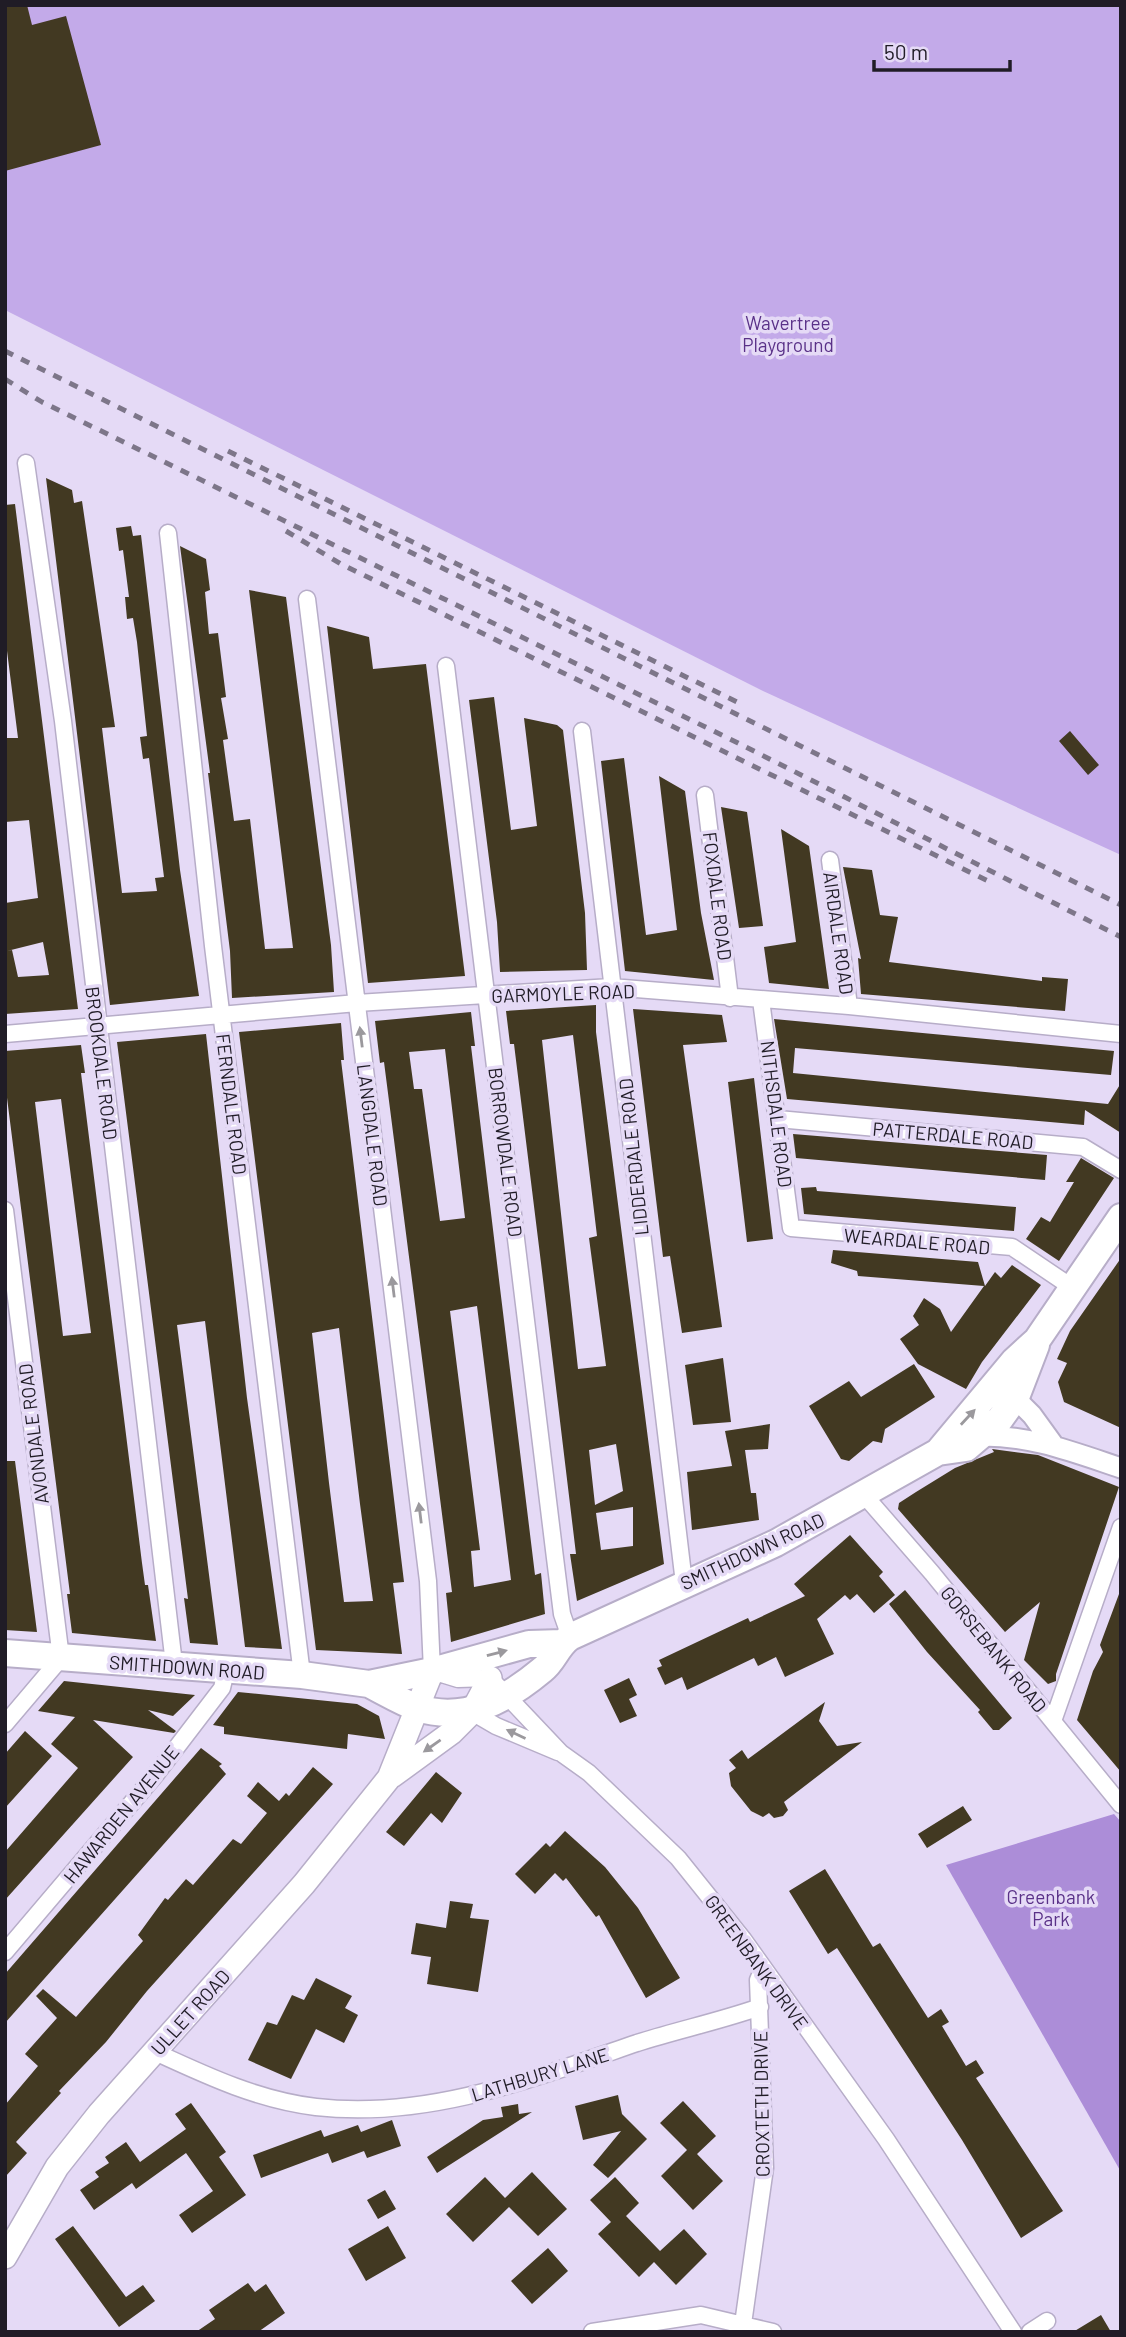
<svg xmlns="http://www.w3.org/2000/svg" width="1126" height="2337" font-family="Barlow,sans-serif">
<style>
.green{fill:#c3aae9}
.forest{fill:#ac8dd8}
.building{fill:#423922;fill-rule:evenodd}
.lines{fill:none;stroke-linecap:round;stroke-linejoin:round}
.minor-casing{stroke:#b7adc8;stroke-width:19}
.tertiary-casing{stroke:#b7adc8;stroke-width:23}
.secondary-casing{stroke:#b7adc8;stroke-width:26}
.trunk-casing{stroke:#b7adc8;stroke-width:30}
.minor{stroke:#fff;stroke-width:16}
.tertiary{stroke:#fff;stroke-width:19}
.secondary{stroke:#fff;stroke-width:23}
.trunk{stroke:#fff;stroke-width:26}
.rail{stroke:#7d7689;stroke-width:5;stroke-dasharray:9 9;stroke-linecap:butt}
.oneway{fill:#9b999d}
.labels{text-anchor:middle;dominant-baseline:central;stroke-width:7;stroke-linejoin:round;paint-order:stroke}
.park-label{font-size:19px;fill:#5a3188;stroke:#e5daf6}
.street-label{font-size:19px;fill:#201c26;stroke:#e5daf6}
</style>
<rect width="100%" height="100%" fill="#e5daf6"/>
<!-- green -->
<path class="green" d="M5,5H1121V855L763,691L5,310Z"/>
<!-- forest -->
<path class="forest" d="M1114,1814L1121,1822V2172L946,1865Z"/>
<!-- building -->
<path class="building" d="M5,5H27L32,25L66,16L101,145L5,171Z
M46,478L72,490L74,503L82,501L115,727L102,728L122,893L157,891L155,878L164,877L149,758L143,759L140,737L147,736L137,642L133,618L127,619L125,597H129L123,550L119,551L116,528L131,526L133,536L141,535L180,870L199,996L110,1005Z
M15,504L78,1009L5,1014V903L38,898L29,820L5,822V738H18L5,635V505ZM43,942L49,975L18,977L12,950L7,951Z
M180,546L206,559L210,590L205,592L209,634L218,633L226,697L221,698L228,739L223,740L234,821L250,819L265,949L293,948L249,590L286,597L331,945L334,992L232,998L230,951L208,773H210Z
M327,626L369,637L373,669L426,664L465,976L368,983Z
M494,697L511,830L537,826L524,718L557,725L563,730L585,913L587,970L500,972L497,922L469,700Z
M1070,731L1099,765L1088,775L1059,741Z
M624,758L646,935L677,930L659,776L685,791L701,913L714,980L625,971L601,761Z
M721,807L747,812L763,926L739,928Z
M781,829L809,846L829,989L769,983L764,947L796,942Z
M843,867L872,870L880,915L898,917L889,962L1042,981V977L1068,979L1065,1011L861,994L858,958L861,959Z
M596,1005V1032L664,1564L577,1601L570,1554H576L541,1263L514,1044H510L506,1011ZM573,1035L597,1236L589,1238L606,1366L578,1369L542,1040ZM616,1444L623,1491L595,1505L589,1450ZM633,1507V1546L601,1550L596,1513Z
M633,1009L722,1015L727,1042L683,1045L722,1327L682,1333L670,1256L663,1257Z
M471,1012L475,1046H471L500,1288L535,1575L541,1573L545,1614L451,1642L446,1593L452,1592L384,1062L380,1063L375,1021ZM445,1049L465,1218L440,1221L422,1089H414L409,1052ZM477,1306L511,1580L474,1587L471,1551L480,1550L450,1311Z
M774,1019L1114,1051L1111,1075L795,1048L793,1073L1108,1104L1121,1083V1133L1085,1110L1084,1125L787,1099Z
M341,1023L344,1060H341L404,1582L393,1583L402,1654L316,1650L239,1032ZM339,1328L360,1504L373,1601L344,1602L329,1483L312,1333Z
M206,1034L247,1398L282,1649L245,1647L205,1321L177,1325L218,1645L190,1643L184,1598L188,1599L117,1042Z
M81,1045L85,1073H81L142,1563L145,1585H148L156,1641L72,1633L67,1594H70L5,1082V1051ZM61,1099L91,1333L63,1336L35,1102Z
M754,1078L773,1239L747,1242L728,1082Z
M793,1134L1047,1155L1045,1180L796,1158Z
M1081,1158L1114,1178L1059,1261L1026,1239L1041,1217L1050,1222L1074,1182H1066Z
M816,1187L817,1191L1016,1207L1014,1231L804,1214L801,1188Z
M833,1250L978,1262L985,1286L995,1272L1001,1278L1012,1265L1041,1285L982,1362L966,1389L918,1364L900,1339L919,1325L913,1316L924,1298L940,1309L951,1332L984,1286L858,1276L857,1271L831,1263Z
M1121,1258V1428L1064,1402L1058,1382L1067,1363L1057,1359L1070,1331Z
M723,1358L731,1422L693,1425L685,1365Z
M914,1364L935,1397L885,1429L882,1443L873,1441L849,1461L841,1459L809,1406L849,1381L861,1397Z
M770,1424L768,1449L745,1450L751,1493H756L759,1520L692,1530L687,1472L732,1466L725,1431Z
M992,1449L1038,1455L1119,1487L1056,1674V1681L1048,1684L1024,1660L1040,1602L1005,1632L898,1509L899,1503L916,1492L955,1468L994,1452Z
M5,1461H15L37,1632L5,1630Z
M850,1535L883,1572L879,1576L895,1595L874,1613L857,1594L850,1600L845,1595L817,1619L834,1654L785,1677L776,1657L758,1666L754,1658L687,1690L682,1677L665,1685L657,1668L662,1666L659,1660L748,1618L750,1622L805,1596L794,1584Z
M905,1590L1012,1718L999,1730H993L978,1712L980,1710L927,1652L889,1604Z
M1119,1594H1121V1772L1077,1720L1093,1671L1103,1652L1100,1645Z
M629,1678L637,1695L629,1699L637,1716L620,1723L604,1690Z
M64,1681L195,1695L173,1716L148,1710L176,1731L174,1733L93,1720L133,1757L5,1900V1852L78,1768L51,1744L75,1717L38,1711Z
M238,1692L357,1704L379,1716L385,1739L348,1734L347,1749L224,1734V1727L213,1725Z
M825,1702L819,1721L837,1746L862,1742L784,1802L788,1810L783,1816L774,1818L769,1813L763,1817L751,1811L731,1786L729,1773L736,1768L729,1760L742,1750L748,1759Z
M25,1731L52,1756L5,1808V1754Z
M201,1748L222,1764L219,1766L226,1774L5,2023V1974Z
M313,1767L333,1784L147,1991L106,2042L59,2091L61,2093L16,2142L27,2153L5,2177V2105L38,2066L25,2054L57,2018L36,1996L43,1989L76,2017L143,1941L138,1935L165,1898L168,1900L186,1879L193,1885L233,1839L241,1844L267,1813L247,1796L258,1782L279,1801L286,1793L289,1796Z
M436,1772L462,1793L442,1823L431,1813L404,1846L386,1832Z
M963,1806L972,1820L927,1848L918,1834Z
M565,1831L605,1867L638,1908L680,1978L646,1998L599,1915L596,1917L566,1878L563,1881L555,1873L535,1894L515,1874L546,1843L550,1847Z
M825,1869L873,1947L880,1943L928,2018L941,2009L949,2022L942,2026L966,2066L976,2060L984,2073L976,2078L1063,2211L1021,2238L962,2140L837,1948L828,1954L789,1891Z
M450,1901L473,1904L470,1918L489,1920L478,1992L427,1984L431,1957L411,1954L416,1923L446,1928Z
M316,1978L352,1996L345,2008L358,2015L344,2043L316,2029L291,2079L248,2060L267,2022L277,2025L292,1995L304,2000Z
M618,2095L622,2114L647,2139L608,2178L593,2165L621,2131L583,2140L575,2106Z
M683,2101L716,2136L697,2154L723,2181L693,2210L661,2176L687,2150L660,2123Z
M191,2103L226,2152L219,2157L246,2195L192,2233L179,2215L213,2191L186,2153L136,2189L132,2183L94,2210L80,2190L99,2177L95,2172L109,2163L105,2157L126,2142L140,2162L186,2129L175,2114Z
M518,2104L519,2114L532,2112L437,2173L427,2157L483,2120L503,2117L501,2107Z
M392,2120L401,2146L367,2158L364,2151L332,2163L328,2153L261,2178L253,2155L321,2130L324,2137L358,2125L361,2132Z
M532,2172L567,2209L538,2236L509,2207L473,2242L446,2214L485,2177L505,2198Z
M615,2177L639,2203L626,2216L660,2251L684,2229L707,2254L676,2285L654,2262L639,2277L598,2234L611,2222L590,2200Z
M385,2190L396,2209L378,2219L367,2200Z
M73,2226L126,2297L143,2285L155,2301L119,2327L55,2239Z
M388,2226L406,2258L366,2281L348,2249Z
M548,2248L568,2271L532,2304L511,2281Z
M248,2283L255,2292L266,2284L285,2313L258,2332H196L215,2319L209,2310Z
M1101,2315L1111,2332H1073Z"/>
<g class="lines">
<!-- minor casing -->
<g class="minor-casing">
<path id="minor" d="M26,463L63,721L174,1664
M168,533L213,946L302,1675
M307,599L428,1581L432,1671L458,1679L490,1678L561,1753L589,1773L678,1858L743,1939L886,2139L1013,2332
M446,666L555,1558L562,1614L570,1637
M582,731L684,1583
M705,795L730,998
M830,860L849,1006
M761,1000L791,1228L1012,1247L1073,1288
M5,1034L357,1003L611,987L849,1006L1121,1034
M778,1119L1083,1147L1121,1170
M5,1210L61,1658L5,1724
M865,1496L932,1573L1121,1805
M472,1712L496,1726L558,1752
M1053,1721L1121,1527
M5,1952L157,1773L222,1688L226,1671
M155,2052C207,2076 258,2100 316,2107C427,2120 535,2078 637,2043C678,2030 720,2021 760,2007
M743,2324L765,2168L758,1980L763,1968
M592,2332L701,2315L773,2332
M1030,2332L1047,2321"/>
</g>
<!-- tertiary casing -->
<g class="tertiary-casing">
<path id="tertiary" d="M1006,1389L1032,1415L1053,1444
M979,1436C1030,1435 1073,1452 1121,1468"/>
</g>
<!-- secondary casing -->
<g class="secondary-casing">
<path id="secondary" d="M392,1776L451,1733L472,1712L490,1678
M5,2257L57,2167L99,2114L304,1884L389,1778L432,1671"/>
</g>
<!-- trunk casing -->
<g class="trunk-casing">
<path id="trunk" d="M938,1452L966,1448L1000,1419L1016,1397L1036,1345
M5,1653L302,1675L369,1684L432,1671L529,1644L562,1643
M369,1684C385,1692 401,1702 418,1708C465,1723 506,1700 542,1670C554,1661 557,1646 570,1637L776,1543L938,1452L1014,1361L1037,1340L1121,1217"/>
</g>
<!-- minor -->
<use href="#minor" class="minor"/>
<!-- tertiary -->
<use href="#tertiary" class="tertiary"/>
<!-- secondary -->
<use href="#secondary" class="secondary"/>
<!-- trunk -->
<use href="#trunk" class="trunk"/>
<!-- rail -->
<path class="rail" d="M5,351L1121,905
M5,379L42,402L738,743L1121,937
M228,451L737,702
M286,531L341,564L990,882"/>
</g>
<!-- one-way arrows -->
<defs><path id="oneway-solid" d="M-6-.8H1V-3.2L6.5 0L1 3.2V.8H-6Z" transform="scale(1.75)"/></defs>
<g class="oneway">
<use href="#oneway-solid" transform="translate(361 1037) rotate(-97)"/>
<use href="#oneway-solid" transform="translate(393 1287) rotate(-97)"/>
<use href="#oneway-solid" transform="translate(968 1417) rotate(-47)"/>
<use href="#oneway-solid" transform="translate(420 1513) rotate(-97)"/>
<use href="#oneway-solid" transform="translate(497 1653) rotate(-15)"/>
<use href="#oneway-solid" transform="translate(516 1734) rotate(-155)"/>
<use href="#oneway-solid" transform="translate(432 1746) rotate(145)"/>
</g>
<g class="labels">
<!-- park labels -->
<g class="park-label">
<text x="788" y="322">Wavertree<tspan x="788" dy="22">Playground</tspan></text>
<text x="1051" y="1896">Greenbank<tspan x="1051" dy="22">Park</tspan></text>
</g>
<!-- street labels -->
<g class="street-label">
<text transform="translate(718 896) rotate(83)">FOXDALE ROAD</text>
<text transform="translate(839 933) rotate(82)">AIRDALE ROAD</text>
<text transform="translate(563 993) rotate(-2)">GARMOYLE ROAD</text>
<text transform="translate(102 1063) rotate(83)">BROOKDALE ROAD</text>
<text transform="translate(232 1104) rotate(83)">FERNDALE ROAD</text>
<text transform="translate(777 1114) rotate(83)">NITHSDALE ROAD</text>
<text transform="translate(373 1135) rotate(83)">LANGDALE ROAD</text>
<text transform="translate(953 1135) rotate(5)">PATTERDALE ROAD</text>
<text transform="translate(506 1152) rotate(83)">BORROWDALE ROAD</text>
<text transform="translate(633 1157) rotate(-96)">LIDDERDALE ROAD</text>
<text transform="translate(917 1241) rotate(5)">WEARDALE ROAD</text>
<text transform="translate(33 1434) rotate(-97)">AVONDALE ROAD</text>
<text transform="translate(752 1551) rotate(-25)">SMITHDOWN ROAD</text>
<text transform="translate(994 1649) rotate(51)">GORSEBANK ROAD</text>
<text transform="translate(187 1667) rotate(4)">SMITHDOWN ROAD</text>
<text transform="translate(121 1814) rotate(-51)">HAWARDEN AVENUE</text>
<text transform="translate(757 1962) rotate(54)">GREENBANK DRIVE</text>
<text transform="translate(190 2012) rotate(-48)">ULLET ROAD</text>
<text transform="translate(540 2074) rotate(-17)">LATHBURY LANE</text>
<text transform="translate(761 2104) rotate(-91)">CROXTETH DRIVE</text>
</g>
</g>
<!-- border -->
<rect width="1126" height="2337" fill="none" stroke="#201c26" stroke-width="14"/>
<!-- scale -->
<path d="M874 60v10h136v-10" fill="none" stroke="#201c26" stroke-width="3.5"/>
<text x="884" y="60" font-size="21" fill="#201c26" stroke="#e5daf6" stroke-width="5" paint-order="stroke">50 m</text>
</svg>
